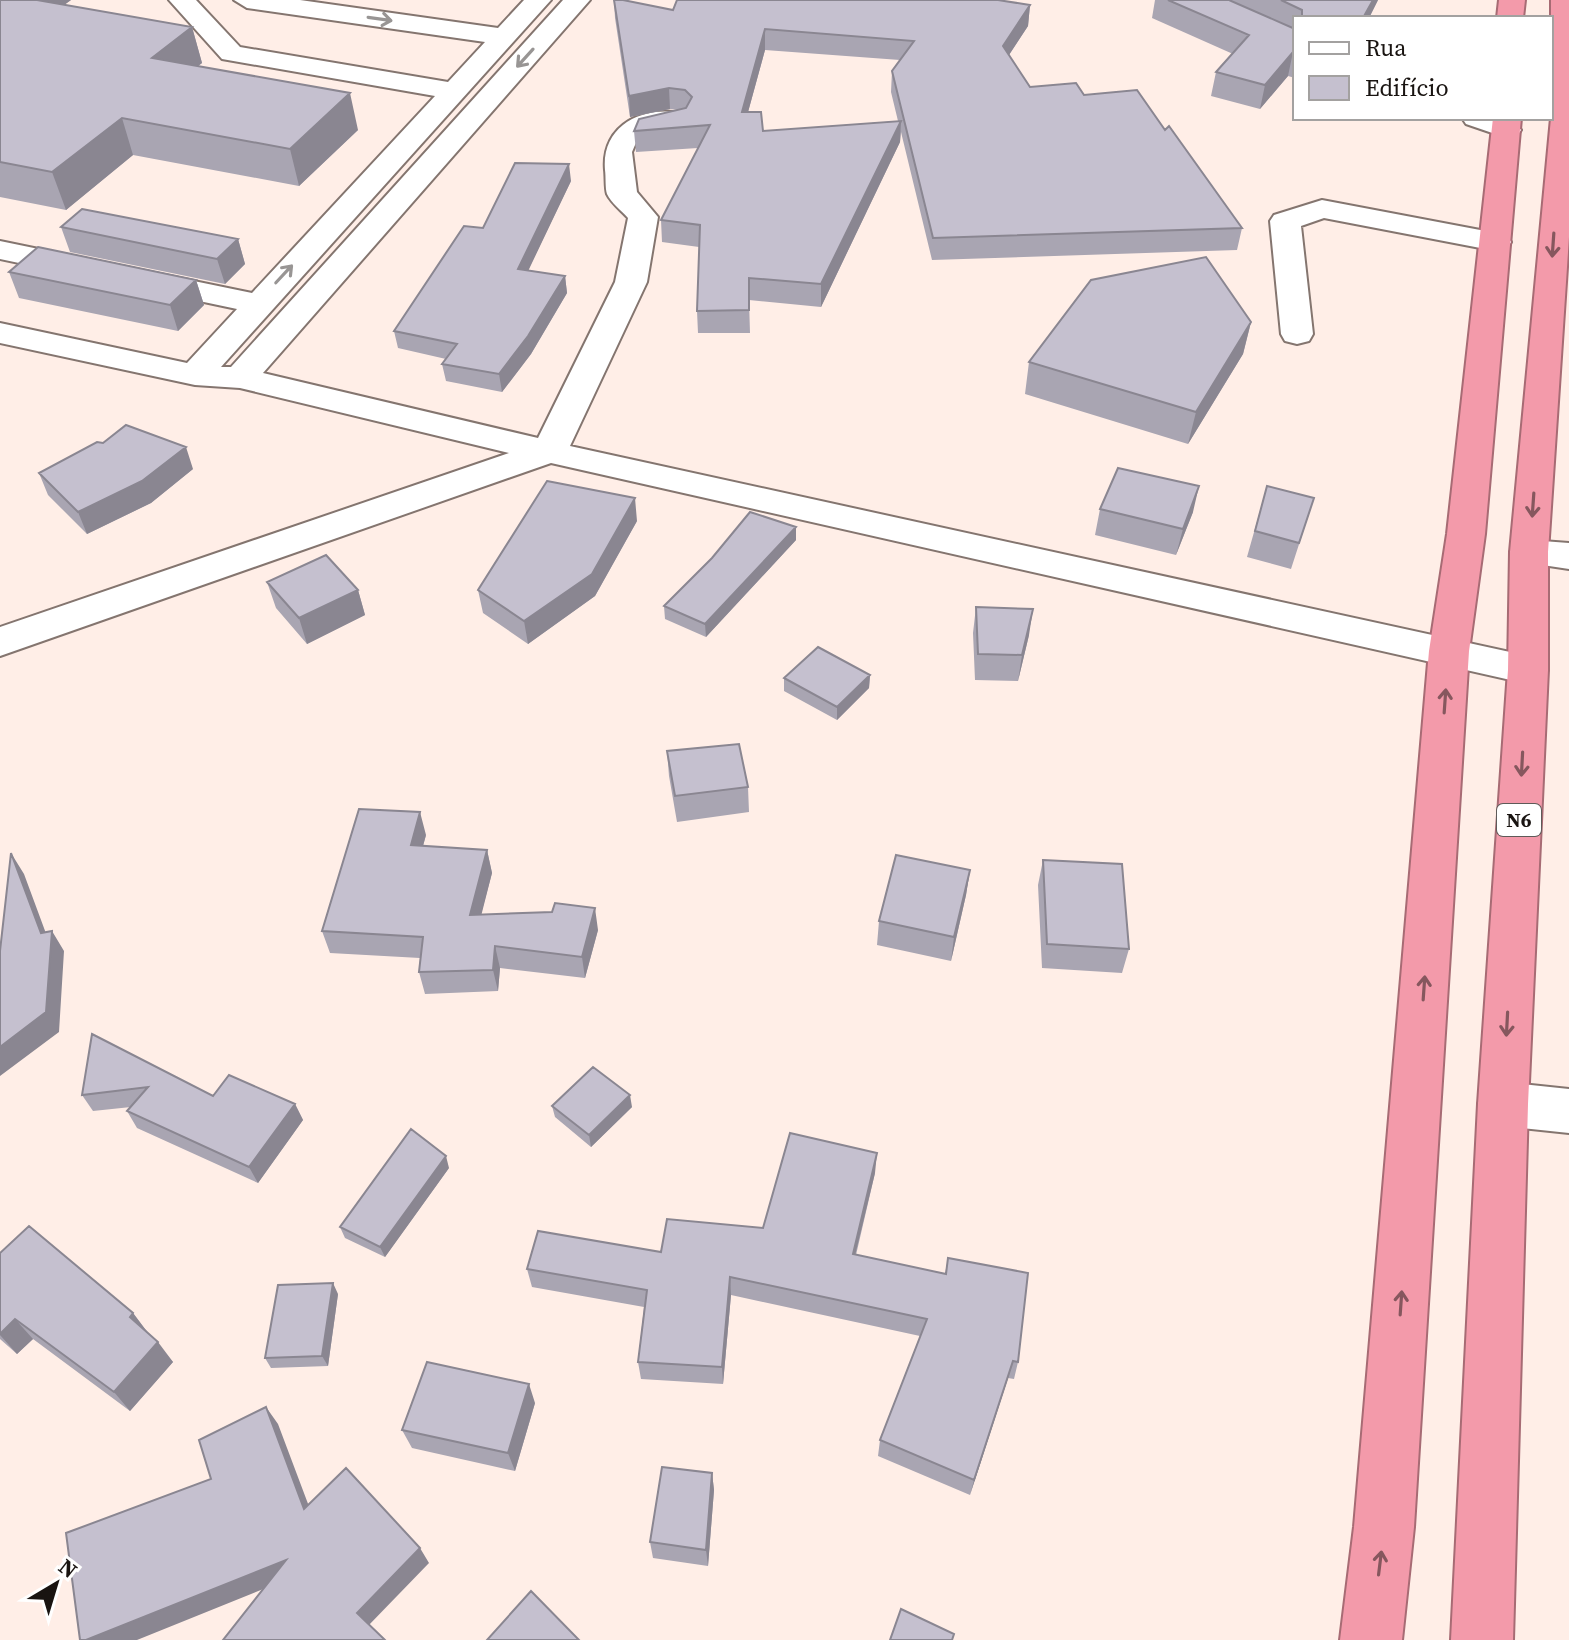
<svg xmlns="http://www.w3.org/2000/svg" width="1569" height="1640" font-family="'Source Serif 4',serif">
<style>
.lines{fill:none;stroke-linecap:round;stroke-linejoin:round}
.minor-casing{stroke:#84756f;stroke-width:4}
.highway-casing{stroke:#a76b74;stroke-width:4}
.minor{fill:#fff;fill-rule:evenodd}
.highway{fill:#f39aaa;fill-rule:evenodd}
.wall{fill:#a9a5b2;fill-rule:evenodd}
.shaded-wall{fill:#8a8691}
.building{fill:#c5c0cf;stroke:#8a8691;stroke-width:2}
.oneway{stroke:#989594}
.oneway2{stroke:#86575e}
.labels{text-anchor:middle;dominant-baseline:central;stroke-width:7;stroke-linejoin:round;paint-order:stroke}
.shield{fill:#fff;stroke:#5e5a58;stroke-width:2}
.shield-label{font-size:20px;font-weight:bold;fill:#191411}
</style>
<rect width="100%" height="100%" fill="#ffeee7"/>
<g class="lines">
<!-- minor casing -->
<g class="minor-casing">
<path id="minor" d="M169,0H196L240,47L448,82L485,42L247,8L234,0H300L498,28L524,0H551L221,367H231L563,0H590L263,373L538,438L615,282L628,218C622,211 611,203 607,194C605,188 606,177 605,170C601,124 645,104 686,114L690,120L686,126L638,138L632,152L637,192L658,217L647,282L570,446L1528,656L1542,660L1548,670L1542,680L1528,684L551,463L0,656V627L509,453L240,388L195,385L0,343V323L187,363L237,309L0,259V241L252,293L435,96L222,59Z
M1462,118C1481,118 1509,113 1521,130L1517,136L1507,138L1466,124Z
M1322,200L1496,233L1507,235L1511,242L1507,249L1496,251L1324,218L1301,226L1313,334L1309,341L1297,344L1285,341L1281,334L1270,221L1274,215Z
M1529,540L1569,543V569L1516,561L1510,552L1516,543Z
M1503,1082L1569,1089V1133L1503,1126L1485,1120L1478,1104L1485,1088Z"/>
</g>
<!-- highway casing -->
<g class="highway-casing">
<path id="highway" d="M1499,0H1525L1523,18H1497Z
M1551,0H1569V237L1548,552V670L1528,1104L1513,1640H1451L1478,1104L1508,670L1510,552L1551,118Z
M1493,118H1521L1485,534L1469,651L1414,1527L1402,1640H1340L1354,1527L1429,651L1447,534Z"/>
</g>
<!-- minor -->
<use href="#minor" class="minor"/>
<!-- highway -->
<use href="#highway" class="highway"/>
</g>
<!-- wall -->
<path class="wall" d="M0,0H71L64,5L192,27L202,63L198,66L358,130L299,186L133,155L66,210L0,197Z
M614,0L673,10L1030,5L1028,26L1009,55L1030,87L1084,95L1165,130L1242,228L1237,250L932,260L901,132L900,142L821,307L749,300L750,333H698L697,311L699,247L662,242L661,220L698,148L636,152L634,131L678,110L670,109L630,117L615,18ZM765,50L900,60L892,71L891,92L898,121L763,131L748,112Z
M1155,0H1378L1369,18H1295V78L1288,76L1260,109L1211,96L1216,72L1233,54L1152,18Z
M571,181L528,270L565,276L567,293L531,354L502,392L446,381L442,364L446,359L398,348L394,331L483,228Z
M61,227L238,239L245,264L225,284L70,252Z
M9,272L196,280L204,305L178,331L19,298Z
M1251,322L1243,354L1188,444L1025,394L1029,362Z
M193,469L151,503L87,534L48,495L39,473Z
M1267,486L1314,498L1291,569L1247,557Z
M1100,509L1193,512L1176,555L1095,535Z
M637,521L595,596L528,644L483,613L478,590Z
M796,527V540L706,637L665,619L664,606Z
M267,582L358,590L365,615L307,644L276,608Z
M976,607L1029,635L1018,681L975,680L973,633Z
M870,675L869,688L837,720L784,691V678Z
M667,751L748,787L749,812L677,822L669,776Z
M426,835L423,846L487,850L492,873L481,914L598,930L585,978L500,968L498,991L425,994L419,972L420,958L330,953L322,931Z
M1043,860L1129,949L1122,973L1042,968L1038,885Z
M970,870L966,895L951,961L877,945L879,921Z
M92,1034L213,1096L295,1104L303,1120L258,1183L137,1128L127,1111L131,1107L93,1111L82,1095Z
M552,1106L632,1107L591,1147L555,1117Z
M449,1168L385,1257L345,1238L340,1227Z
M875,1173L856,1255L945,1274L948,1258L1018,1362L1014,1379L1008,1378L970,1495L878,1456L880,1440L920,1336L731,1295L723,1384L641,1379L638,1362L644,1307L532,1287L527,1269L661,1252L763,1228Z
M0,1253L133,1313L148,1333L173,1362L130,1411L33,1339L17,1354L0,1339Z
M338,1294L328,1366L271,1368L265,1358Z
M535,1403L515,1471L412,1448L402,1430Z
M712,1473L714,1490L708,1566L653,1558L650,1542Z"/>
<!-- shaded-wall -->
<path class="shaded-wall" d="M16,0H71L27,32Z
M1373,0H1378L1369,18H1363Z
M1030,5L1028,26L1001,67L1003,46Z
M192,27L202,63L162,94L152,58Z
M765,29V50L742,134V112Z
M1293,52L1288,76L1260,109L1265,85Z
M669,88L670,109L630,117L629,96Z
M350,93L358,130L299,186L290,149Z
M122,118L133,155L66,210L52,172Z
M901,121L900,142L821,307V284Z
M569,164L571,181L521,286L518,269Z
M238,239L245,264L225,284L217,259Z
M565,276L567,293L531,354L502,392L499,374Z
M196,280L204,305L178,331L170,305Z
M1251,322L1243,354L1188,444L1196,412Z
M186,447L193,469L151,503L87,534L78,512Z
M1199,486L1193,512L1176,555L1183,529Z
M635,498L637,521L595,596L528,644L524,621Z
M796,527V540L706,637L705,624Z
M358,590L365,615L307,644L299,618Z
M1033,609L1029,635L1018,681L1022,655Z
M870,675L869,688L837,720V707Z
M420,812L426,835L417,867L411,845Z
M487,850L492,873L476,936L470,915Z
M11,853L24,874L51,947L52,931L64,951L59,1032L0,1076V1047L41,933Z
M970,870L966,895L951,961L954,937Z
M595,908L598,930L585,978L582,957Z
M495,946L500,968L498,991L493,970Z
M630,1095L632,1107L591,1147L589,1135Z
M295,1104L303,1120L258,1183L249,1167Z
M877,1153L875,1173L851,1272L853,1254Z
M446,1156L449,1168L385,1257L380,1247Z
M730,1277L731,1295L723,1384L722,1367Z
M333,1283L338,1294L328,1366L322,1356Z
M133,1313L148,1333L145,1337L130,1317Z
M15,1319L33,1339L17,1354L0,1335V1334Z
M158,1342L173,1362L130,1411L114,1392Z
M1013,1361L1008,1378L970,1495L974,1480Z
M529,1384L535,1403L515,1471L508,1453Z
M266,1407L278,1424L316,1525L304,1509Z
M712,1473L714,1490L708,1566L706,1550Z
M420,1548L429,1563L367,1627L357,1613Z
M286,1560L298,1575L137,1640H86Z"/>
<!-- building -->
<path class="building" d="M0,0H37L192,27L152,58L350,93L290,149L122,118L52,172L0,162Z
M614,0H623L673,10L677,0H998L1030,5L1003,46L1030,87L1076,83L1084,95L1137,90L1165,130L1169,126L1242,228L933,238L892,71L914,41L765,29L742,112H761L763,131L901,121L821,284L749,278V310L697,311L700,225L661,220L710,125L634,131L639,119L686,108L692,97L685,90L669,88L629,96Z
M1168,0H1229L1295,29V53L1293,52L1265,85L1216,72L1249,35Z
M1281,0H1373L1363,18H1302V10Z
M515,163L569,164L518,269L565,276L528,336L499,374L442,364L457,344L394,331L464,226L483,228Z
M82,209L238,239L217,259L61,227Z
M38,247L196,280L170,305L9,272Z
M1206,257L1251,322L1196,412L1029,362L1091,280Z
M126,425L186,447L142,481L78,512L39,473L97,442L103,443Z
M1118,468L1199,486L1183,529L1100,509Z
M547,481L635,498L592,574L524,621L478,590Z
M1267,486L1314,498L1299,543L1255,531Z
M750,512L796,527L705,624L664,606L712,558Z
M326,555L358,590L299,618L267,582Z
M976,607L1033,609L1022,655L978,654Z
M818,647L870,675L837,707L784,678Z
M739,744L748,787L675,796L667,751Z
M359,809L420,812L411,845L487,850L470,915L552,912L555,903L595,908L582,957L495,946L493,970L419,972L423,937L322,931Z
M11,853L41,933L52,931L46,1012L0,1047V951Z
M896,855L970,870L954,937L879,921Z
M1043,860L1122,864L1129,949L1047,944Z
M92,1034L213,1096L229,1075L295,1104L249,1167L127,1111L148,1087L82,1095Z
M593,1067L630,1095L589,1135L552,1106Z
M411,1129L446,1156L380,1247L340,1227Z
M790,1133L877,1153L853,1254L946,1274L948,1258L1028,1273L1018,1362L1013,1361L974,1480L880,1440L927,1319L730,1277L722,1367L638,1362L647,1290L527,1269L538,1231L661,1252L667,1219L763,1228Z
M29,1226L133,1313L130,1317L158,1342L114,1392L15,1319L0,1334V1253Z
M333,1283L322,1356L265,1358L278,1285Z
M427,1362L529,1384L508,1453L402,1430Z
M266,1407L304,1509L346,1468L420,1548L357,1613L385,1640H223L286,1560L86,1640H80L66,1533L211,1479L199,1440Z
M662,1467L712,1473L706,1550L650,1542Z
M531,1591L579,1640H487Z
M901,1609L954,1634L952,1640H890Z"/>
<!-- one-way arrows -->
<defs><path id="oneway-shaft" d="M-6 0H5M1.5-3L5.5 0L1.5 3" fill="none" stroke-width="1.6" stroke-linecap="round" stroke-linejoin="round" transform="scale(2)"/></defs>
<g class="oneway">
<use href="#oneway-shaft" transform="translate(380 19) rotate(8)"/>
<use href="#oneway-shaft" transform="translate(525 58) rotate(132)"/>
<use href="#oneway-shaft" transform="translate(284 274) rotate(-47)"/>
</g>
<g class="oneway2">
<use href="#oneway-shaft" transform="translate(1553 245) rotate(94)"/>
<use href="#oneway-shaft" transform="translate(1533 505) rotate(94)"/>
<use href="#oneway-shaft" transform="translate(1445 701) rotate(-86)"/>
<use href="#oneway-shaft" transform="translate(1522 764) rotate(93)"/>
<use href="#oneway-shaft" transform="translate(1424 988) rotate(-86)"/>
<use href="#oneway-shaft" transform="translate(1507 1024) rotate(93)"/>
<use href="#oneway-shaft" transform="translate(1401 1303) rotate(-86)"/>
<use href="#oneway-shaft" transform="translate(1380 1563) rotate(-83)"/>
</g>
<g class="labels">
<!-- shield labels -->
<rect class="shield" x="1497" y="804" width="44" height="32" rx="6"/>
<g class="shield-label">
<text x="1519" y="820">N6</text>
</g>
</g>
<!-- legend -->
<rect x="1293" y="16" width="260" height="104" fill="#ffffff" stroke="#a3a1a0" stroke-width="2"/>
<rect x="1309" y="42" width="40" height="12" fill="#ffffff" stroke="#a3a1a0" stroke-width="2"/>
<text x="1365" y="56" font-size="24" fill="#191411">Rua</text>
<rect x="1309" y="76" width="40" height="24" fill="#c5c0cf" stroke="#a3a1a0" stroke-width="2"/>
<text x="1365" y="96" font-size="24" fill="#191411">Edifício</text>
<!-- north arrow -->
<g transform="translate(56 1584) rotate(38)" stroke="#ffffff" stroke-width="6" paint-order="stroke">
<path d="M0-6L14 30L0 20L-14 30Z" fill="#191411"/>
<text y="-12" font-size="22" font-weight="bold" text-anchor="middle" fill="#191411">N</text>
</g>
</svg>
